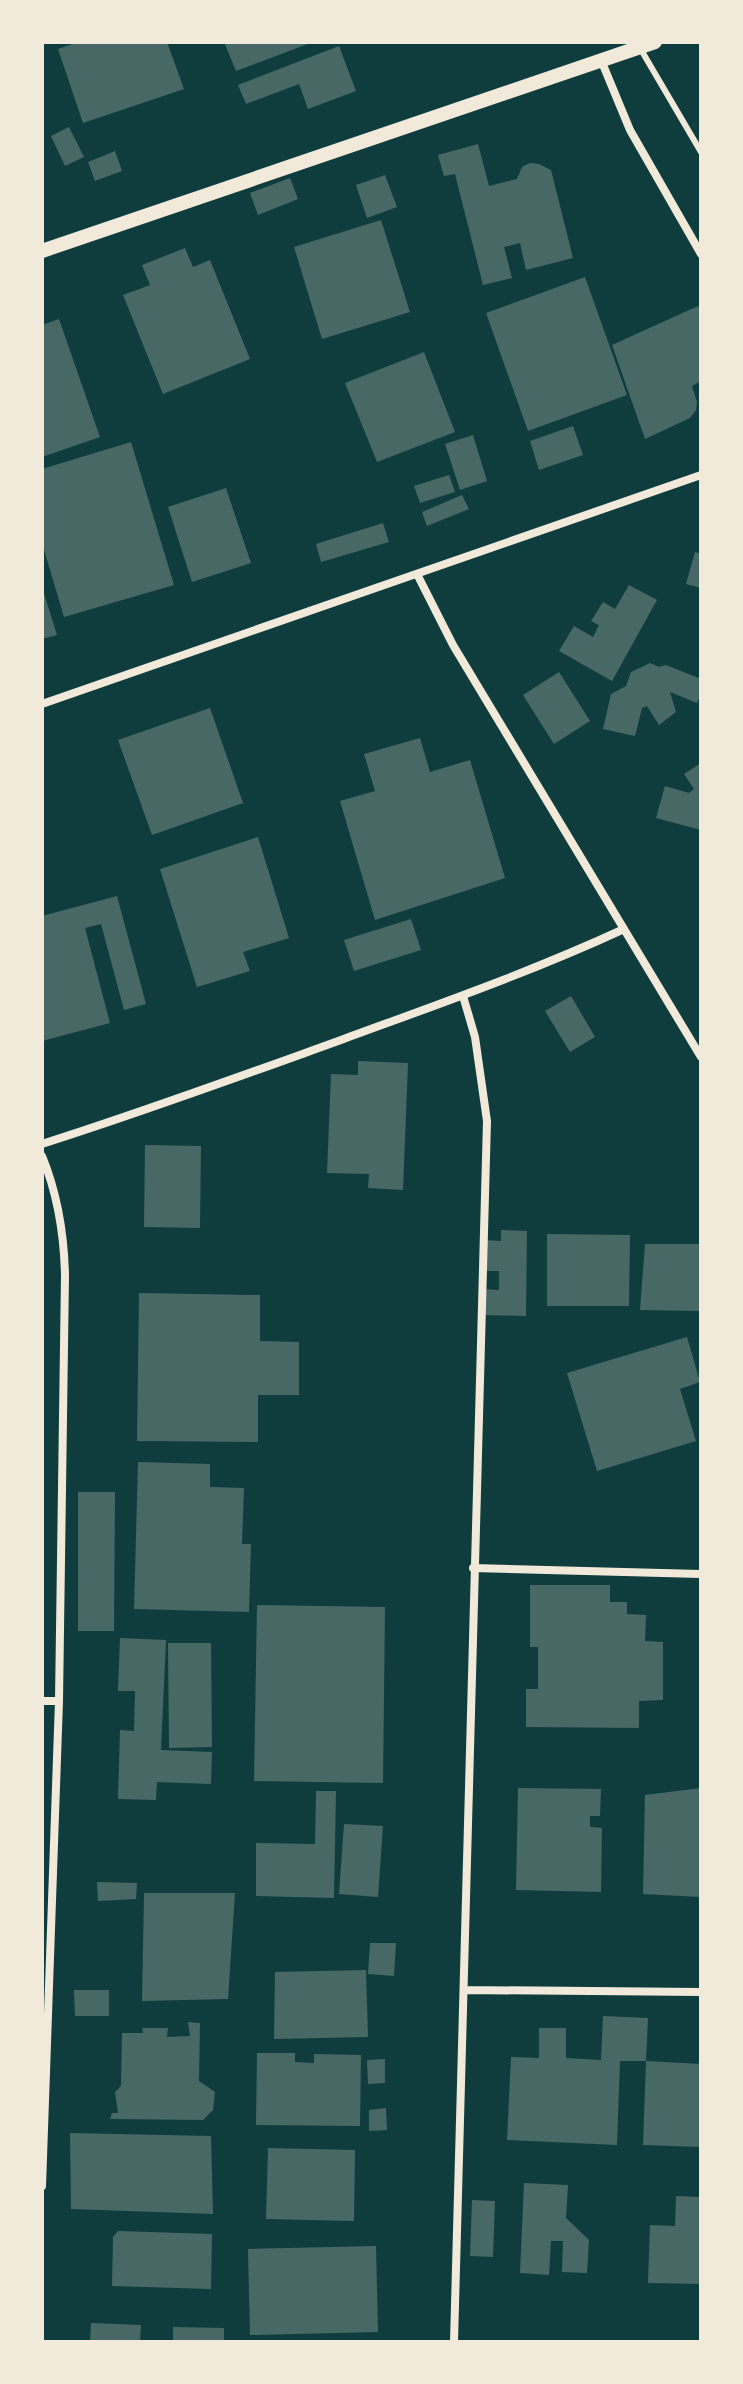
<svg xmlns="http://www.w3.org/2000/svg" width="743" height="2384" font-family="Spectral,serif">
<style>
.building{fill:#486865}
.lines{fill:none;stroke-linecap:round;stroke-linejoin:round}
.service{stroke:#f1e9da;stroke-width:6}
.minor{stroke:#f1e9da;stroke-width:8}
.tertiary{stroke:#f1e9da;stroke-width:14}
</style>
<rect width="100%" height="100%" fill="#0f3d3e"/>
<!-- building -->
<path class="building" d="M78,42H167L184,89L83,123L58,49Z
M224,42H313L236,71Z
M339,46L356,91L308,109L299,84L246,104L238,85Z
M69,127L84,157L65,166L51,136Z
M478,144L489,186L517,179L522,167L530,163L539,164L551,170L573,258L526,270L520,243L504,247L512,278L483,285L455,174L444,176L438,155Z
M115,151L122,171L95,181L88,162Z
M385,175L397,207L367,218L356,185Z
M290,178L298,199L258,215L250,193Z
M381,220L410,312L322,339L294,247Z
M185,248L193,267L210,260L250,359L163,394L123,295L150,285L142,265Z
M585,277L627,395L528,431L486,313Z
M698,306L701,310V381L692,386L697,402L696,410L690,418L645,439L612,345Z
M59,319L100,437L42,457V325Z
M424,352L455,432L377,462L345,383Z
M573,426L583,455L539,470L530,441Z
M473,435L487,481L460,490L445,444Z
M131,442L174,585L64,617L42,543V469Z
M449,475L455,492L420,503L414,486Z
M226,488L251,563L192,582L168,507Z
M462,495L469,509L427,526L422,512Z
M383,523L389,542L321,562L316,544Z
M695,552L701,554V588L686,584Z
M629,585L657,600L612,681L559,651L574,626L593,637L599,625L591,621L603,602L615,609Z
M42,587L57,635L42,639Z
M650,663L659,667L666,665L701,679V694L697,703L670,692L676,712L659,725L647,706L642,708L635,736L603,729L611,694L626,686L631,672Z
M559,672L590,721L554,744L523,695Z
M210,708L243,803L152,835L118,740Z
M420,738L430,772L470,760L505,878L375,920L340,801L375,791L364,754Z
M701,763V830L656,818L665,786L689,793L694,789L684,774Z
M258,837L289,938L243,952L250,971L197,987L160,869Z
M117,896L146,1004L124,1010L101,924L85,928L110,1023L42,1041V916Z
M411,919L421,950L354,971L344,940Z
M571,996L595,1037L570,1052L545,1011Z
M358,1061L408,1063L403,1190L368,1188L369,1174L327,1173L331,1074L358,1075Z
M145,1145L201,1146L200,1228L144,1227Z
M501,1230L527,1231L526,1316L483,1315V1289L499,1290V1271H483L484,1240L501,1241Z
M547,1234L630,1235L629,1306H547Z
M645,1244H701V1311L640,1310Z
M139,1293L260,1295V1341L299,1342V1395H258V1442L137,1441Z
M687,1337L700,1382L680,1389L696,1441L597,1471L567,1373Z
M138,1462L210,1464V1487L244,1488L242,1544H251L249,1612L134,1609Z
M78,1492H115L114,1631H78Z
M530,1585H610V1602H627V1614L646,1615L645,1641L663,1642V1700L639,1701V1728L526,1727V1689H538V1647H530Z
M257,1605L385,1607L383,1783L254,1781Z
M120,1638L166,1640L161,1750L212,1752L211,1784L157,1782L156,1800L118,1799L120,1730L134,1731L135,1691H118Z
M168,1643H211L212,1747L169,1748Z
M518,1788L601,1789L600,1816H590V1827L602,1828L601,1892L516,1890Z
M701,1788V1897L643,1894L645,1795Z
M316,1791H336L334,1898L256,1896V1843L315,1844Z
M344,1824L383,1826L378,1897L339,1894Z
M97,1882L137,1883L136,1899L98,1901Z
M144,1893H235L228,1999L142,2001Z
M370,1943H396L394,1976L368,1974Z
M366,1970L368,2037L274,2039L275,1972Z
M74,1990H109V2016H75Z
M603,2016L648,2018L646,2061L701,2064V2147L643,2145L646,2061H620L617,2145L507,2140L511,2057L539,2058V2028H566V2058L601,2060Z
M188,2022L200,2023L199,2081L215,2092L213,2110L203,2120L110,2119L112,2113H118L115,2092L121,2086L122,2033H143L142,2028H168L167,2037L190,2036Z
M257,2053H295V2062L314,2063V2054L361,2055L360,2126L256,2125Z
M385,2059V2083L368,2084L367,2060Z
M386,2108L387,2130L369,2131V2110Z
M70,2133L211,2136L213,2214L71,2209Z
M268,2148L355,2150L354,2221L266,2219Z
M524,2183L568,2185L566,2218L589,2240L587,2273L562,2272L563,2241H551L549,2275L520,2273Z
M676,2196L701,2197V2284L648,2283L650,2225L675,2226Z
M472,2200L495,2201L493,2257L470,2256Z
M118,2231L212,2234L211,2289L112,2286L113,2237Z
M376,2246L378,2332L250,2335L248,2249Z
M91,2323L141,2325L140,2342H90Z
M173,2327L224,2328V2342H173Z"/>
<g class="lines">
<!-- service -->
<path class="service" d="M640,48L701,152"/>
<!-- minor -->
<path class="minor" d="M601,60L630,130L701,254
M418,576L453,645L701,1057
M42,704L701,475
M42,1144C143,1112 241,1076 341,1040C436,1005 531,972 624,929
M42,1156C58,1195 64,1233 65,1275L59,1701L42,2186
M473,1568L701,1574
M42,1701H59
M464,1990L701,1992
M454,2342L487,1121L475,1037L463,996"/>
<!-- tertiary -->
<path class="tertiary" d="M42,251L655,42"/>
</g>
<!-- border -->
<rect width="743" height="2384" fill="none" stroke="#f1e9da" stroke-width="88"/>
</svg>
